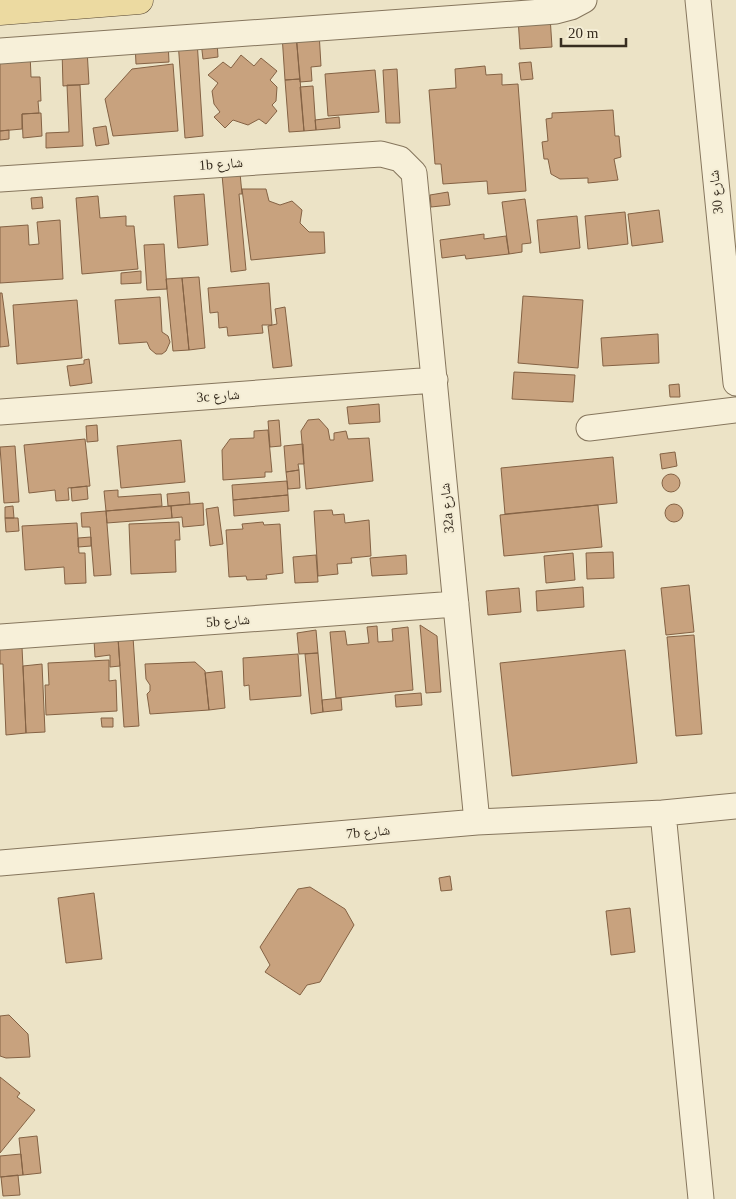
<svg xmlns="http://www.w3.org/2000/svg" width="736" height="1199" font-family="'Times New Roman','Noto Naskh Arabic',serif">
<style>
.building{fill:#c8a27e;stroke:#846244}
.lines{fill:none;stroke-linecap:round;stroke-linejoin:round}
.minor-casing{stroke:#86765d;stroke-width:27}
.major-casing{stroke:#544431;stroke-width:29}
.minor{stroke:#f7f0d9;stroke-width:25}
.major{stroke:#ecdaa1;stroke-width:28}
.labels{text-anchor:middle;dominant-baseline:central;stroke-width:4;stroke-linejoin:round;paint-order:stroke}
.street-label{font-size:14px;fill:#372d20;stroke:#f4edd5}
</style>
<rect width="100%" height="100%" fill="#ece3c6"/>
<!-- building -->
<path class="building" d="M550,16L552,47L520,49L518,18Z
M319,32L321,66L311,67L312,81L300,82L296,34Z
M296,34L300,79L285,80L282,35Z
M197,40L203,136L185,138L178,41Z
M217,41L218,57L203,59L201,42Z
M168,42L169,62L136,64L135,44Z
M87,49L89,84L63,86L62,50Z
M30,53L31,77H40L41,101H38L39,113L22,114V129L0,131V55Z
M241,55L254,66L261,58L277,71L270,80L277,87L276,101L272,105L277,111L266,124L259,119L248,125L233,120L225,128L214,117L220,112L214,104L212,91L218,83L208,75L223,62L231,68Z
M531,62L533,79L521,80L519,63Z
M173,64L178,131L113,136L105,99L132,69Z
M485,66L486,75L502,74V85L518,84L526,191L488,194L487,181L443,184L441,164H435L429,90L456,88L455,69Z
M397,69L400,123H386L383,70Z
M375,70L379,112L328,116L325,74Z
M300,79L304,131L289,132L285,80Z
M67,85H80L83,146L46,148V133L69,132Z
M313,86L316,130L304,131L300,87Z
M613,110L615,136H619L621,157L614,159L618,180L588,183V178L560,179L551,174L548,159H544L542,142L548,141L546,119L552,118V113Z
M41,113L42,136L23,138L22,114Z
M339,117L340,128L316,130L315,120Z
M106,126L109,144L96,146L93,128Z
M9,130V139L0,140V131Z
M240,173L242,194H239L246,270L231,272L222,175Z
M242,189H266L269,201L280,205L292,201L302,210L300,223L309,232H324L325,253L251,260Z
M448,192L450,205L431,207L430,195Z
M204,194L208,245L178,248L174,196Z
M98,196L100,218L126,216V226H134L138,269L82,274L76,198Z
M42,197L43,208L32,209L31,198Z
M525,199L531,243L522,244V252L509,254L502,202Z
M659,210L663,242L632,246L628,214Z
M625,212L628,244L588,249L585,216Z
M577,216L580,248L540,253L537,220Z
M60,220L63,279L0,283V227L28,225L29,245L39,244L37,222Z
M484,234V239L506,236L509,254L466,259L465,255L442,258L440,240Z
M164,244L167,289L147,290L144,245Z
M141,271V283L121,284V273Z
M199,277L205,348L189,350L182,278Z
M182,278L189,350L173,351L166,279Z
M269,283L272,325H262L263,333L228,336L227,327L219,328L218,312L210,313L208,288Z
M0,293H2L9,346L0,347Z
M523,296L583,300L578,368L518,363Z
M160,297L162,332L168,336L170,342L166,351L162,354H156L150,349L147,342L119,344L115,300Z
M77,300L82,358L17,364L13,305Z
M285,307L292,366L273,368L268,326L277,324L275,309Z
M658,334L659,363L603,366L601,338Z
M89,359L92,383L70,386L67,366L84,364V360Z
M514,372L575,375L573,402L512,399Z
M679,384L680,397H670L669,385Z
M379,404L380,422L349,424L347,407Z
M319,419L328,429L330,440H334V433L346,431L348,439L369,438L373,481L306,489L301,431L308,420Z
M279,420L281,446L270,447L268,421Z
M97,425L98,441L87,442L86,426Z
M268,430L272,472H265V477L223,480L222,450L230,439L254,438V431Z
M85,439L90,486L68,488L69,500L56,501L55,490L29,493L24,445Z
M181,440L185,482L121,488L117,446Z
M303,444L304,464H298L299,470L286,472L284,446Z
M15,446L19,502L4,503L0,447Z
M675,452L677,466L662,469L660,454Z
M613,457L617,503L505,514L501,468Z
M299,470L300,488L288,489L286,472Z
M662 483a9 9 0 1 1 18 0a9 9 0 1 1-18 0Z
M287,481L288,495L233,500L232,485Z
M87,486L88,499L72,501L71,488Z
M118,490V497L161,494L162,506L106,511L104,491Z
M189,492L190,504L168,506L167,494Z
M288,495L289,511L234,516L233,500Z
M203,503L204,525L183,527L182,517L172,518L171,506Z
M665 513a9 9 0 1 1 18 0a9 9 0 1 1-18 0Z
M598,505L602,547L504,556L500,515Z
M13,506L14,518H5V507Z
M171,506L172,518L107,523L106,511Z
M218,507L223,544L210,546L206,509Z
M332,510L333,515L344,514L345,523L369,520L371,556L351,558L352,563L337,564L338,574L318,576L314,511Z
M106,511L111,575L94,576L90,527H82L81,513Z
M5,518H18L19,531L6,532Z
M179,522L180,540H175L176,572L131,574L129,524Z
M263,522L264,525L280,524L283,573L266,575L267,579L247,580L246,576L229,577L226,530L243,529L242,524Z
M77,523L79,553H85L86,583L65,584L64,567L25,570L22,526Z
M91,537V546L78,547V538Z
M613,552L614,578L587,579L586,553Z
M573,553L575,580L546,583L544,556Z
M316,555L318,582L295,583L293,557Z
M406,555L407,574L372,576L370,558Z
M689,585L694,632L666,635L661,588Z
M583,587L584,607L537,611L536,591Z
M519,588L521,612L488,615L486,591Z
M420,625L437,636L441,692L426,693Z
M377,626L378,642L393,641L392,629L408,627L413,690L336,698L330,632L345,631L347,645L369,643L367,627Z
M316,630L318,653L299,654L297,633Z
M694,635L702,734L676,736L667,637Z
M133,637L139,726L124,727L118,638Z
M118,638L120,666L110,667V655L95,657L94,640Z
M22,647L26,733L6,735L3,664H0V648Z
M625,650L637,763L512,776L500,663Z
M318,653L323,712L311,714L305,654Z
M298,654L301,696L250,700L249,685L244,686L243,658Z
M109,660V681L116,680L117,711L46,715L45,685H49L48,663Z
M195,662L205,671L209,710L150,714L147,694L150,691V685L146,679L145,664Z
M42,664L45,732L26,733L23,666Z
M222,671L225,708L209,710L205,673Z
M421,693L422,705L396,707L395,695Z
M341,698L342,710L323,712L322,700Z
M101,718H113V727H102Z
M450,876L452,890L441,891L439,878Z
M310,887L345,909L354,925L320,982L307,985L300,995L265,972L270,965L260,947L298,889Z
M94,893L102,959L66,963L58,898Z
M630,908L635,952L611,955L606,911Z
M9,1015L28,1034L30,1057L6,1058L0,1056V1016Z
M0,1077L20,1093L17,1097L35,1110L0,1153Z
M37,1136L41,1173L23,1175L19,1138Z
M21,1154L23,1175L0,1177V1156Z
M18,1175L20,1195L3,1196L1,1177Z"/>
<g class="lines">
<!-- minor casing -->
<g class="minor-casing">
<path id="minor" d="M698,0L736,383
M0,51L556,11L571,7L584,0
M0,179L381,154L400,159L414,173L477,822
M0,412L435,380
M589,428L736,410
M0,637L456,604
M663,813L701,1199
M0,863L477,822L663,813L736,806"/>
</g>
<!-- major casing -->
<g class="major-casing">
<path id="major" d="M0,11L139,0"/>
</g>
<!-- minor -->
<use href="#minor" class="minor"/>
<!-- major -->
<use href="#major" class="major"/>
</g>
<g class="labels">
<!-- street labels -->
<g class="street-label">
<text transform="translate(221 164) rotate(-4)">1b شارع</text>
<text transform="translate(716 192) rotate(-96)">شارع 30</text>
<text transform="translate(218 396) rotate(-4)">3c شارع</text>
<text transform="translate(447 508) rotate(-95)">32a شارع</text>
<text transform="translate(228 621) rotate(-4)">5b شارع</text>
<text transform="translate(368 832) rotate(-5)">7b شارع</text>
</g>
</g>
<!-- scale -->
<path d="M561 38v8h65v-8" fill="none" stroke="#372d20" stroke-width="2.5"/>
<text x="568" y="38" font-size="15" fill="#372d20" stroke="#f4edd5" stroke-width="4" paint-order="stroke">20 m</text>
</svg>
